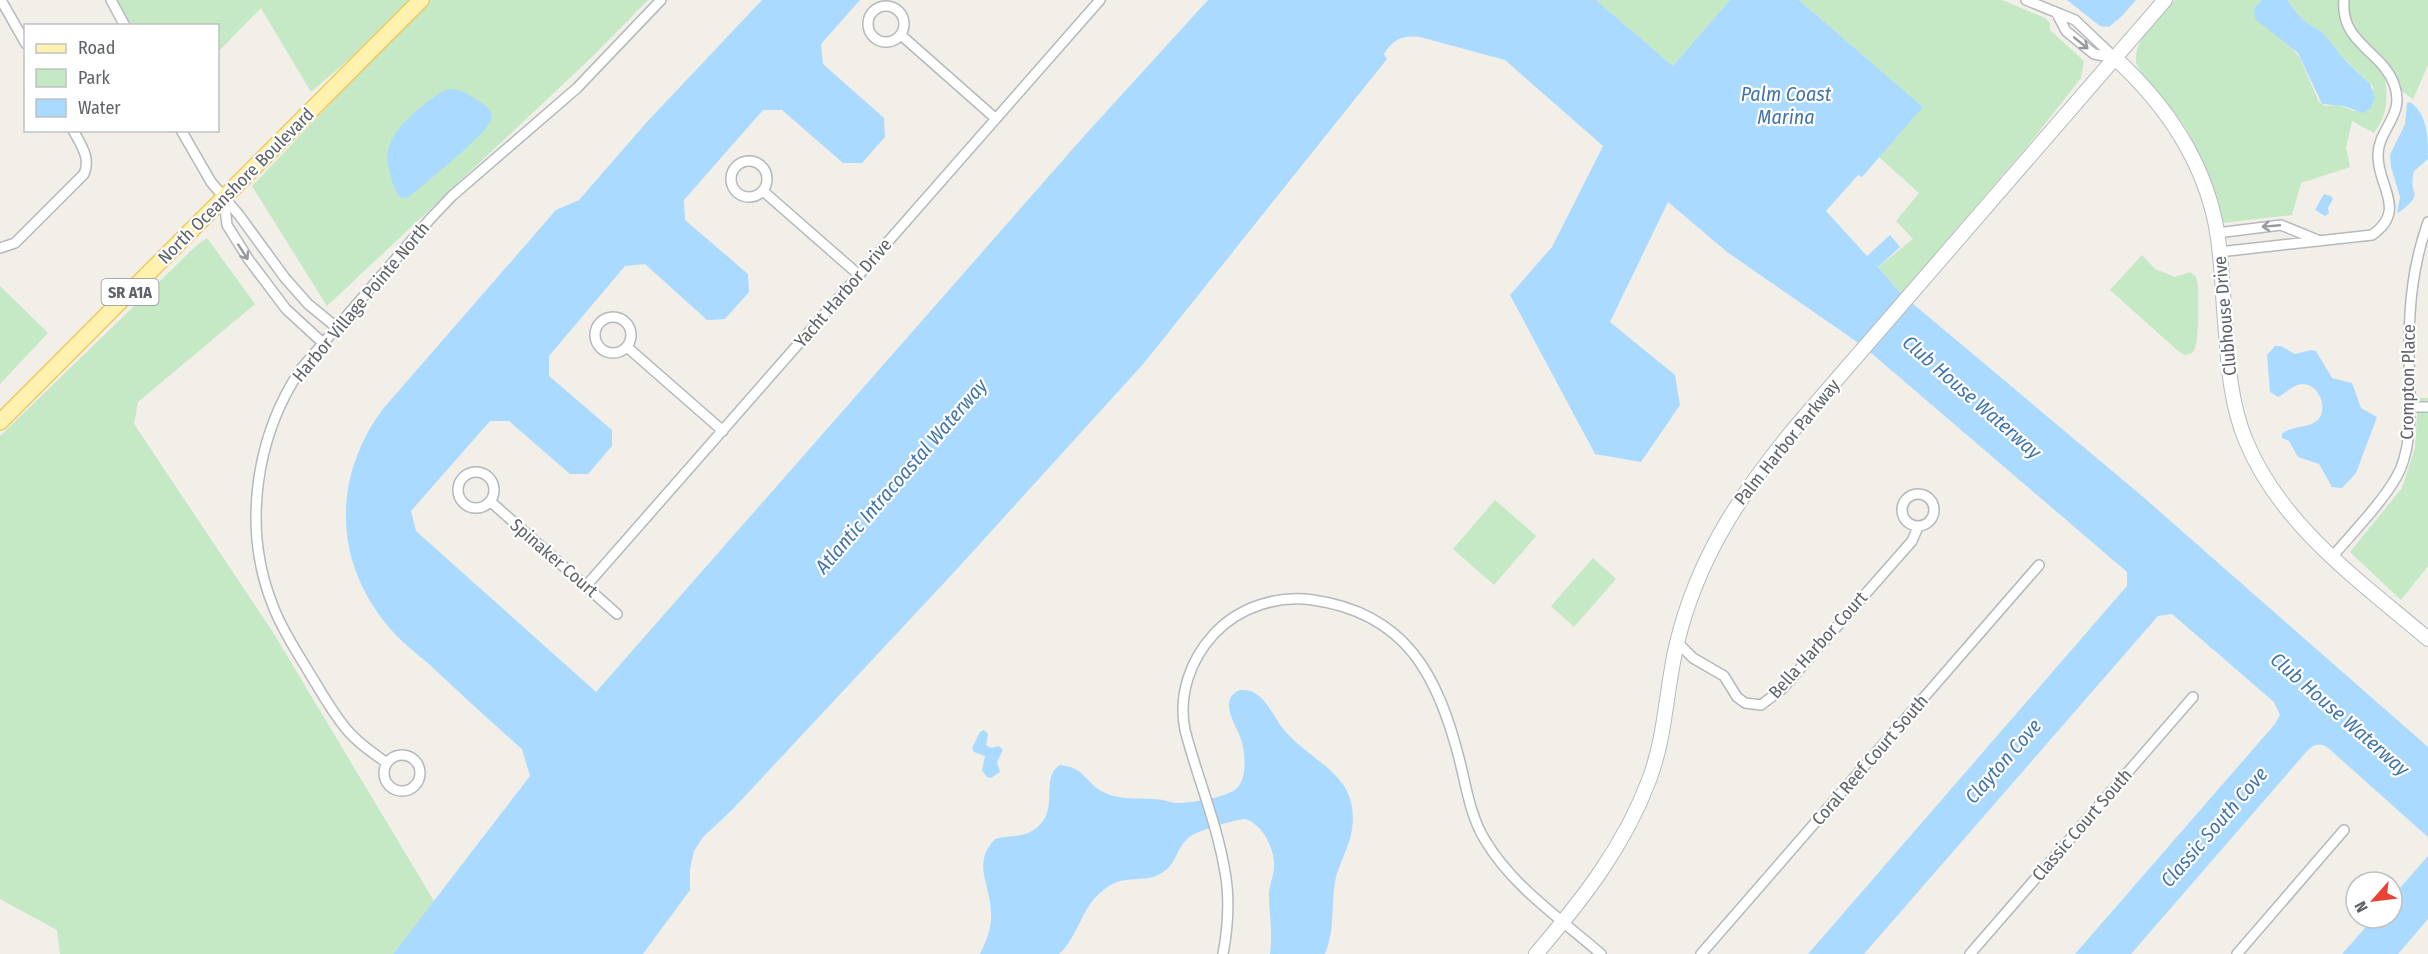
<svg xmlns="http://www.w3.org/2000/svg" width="2428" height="954" font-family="'Fira Sans Condensed',sans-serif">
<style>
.green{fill:#c5e8c5}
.water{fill:#aadaff}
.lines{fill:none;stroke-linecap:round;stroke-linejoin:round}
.street-casing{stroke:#b5b8bc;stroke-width:12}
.secondary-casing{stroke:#b6babf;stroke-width:16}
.primary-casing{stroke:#f2c960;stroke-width:18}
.street{stroke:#fff;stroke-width:9}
.secondary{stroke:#fff;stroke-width:14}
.primary{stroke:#fff2af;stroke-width:15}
.oneway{stroke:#979a9d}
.labels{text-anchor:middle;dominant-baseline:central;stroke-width:4.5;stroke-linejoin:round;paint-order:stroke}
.shield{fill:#fff;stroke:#8f9295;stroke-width:1.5}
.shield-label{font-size:16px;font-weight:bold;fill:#5f6368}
.street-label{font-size:18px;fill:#5f6368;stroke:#fff}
.water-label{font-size:20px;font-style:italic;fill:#4174aa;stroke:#fff}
</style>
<rect width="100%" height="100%" fill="#f1efe8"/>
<!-- green -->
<path class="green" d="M117,0H413L375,37L311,92L261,8L218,52V26L131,25Z
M429,0H648L593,56L327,306L252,186Z
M1596,0H1730L1673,66Z
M1799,0H2002L2045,18L2050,23V30L2084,61L2081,78L2025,149L1949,237L1903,296L1878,267L1913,239L1896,221L1919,193L1879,157L1923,107Z
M2175,0H2262L2257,5L2300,58L2319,102L2325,106L2338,105L2354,111L2373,105V87L2339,53L2323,33L2302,19L2287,0H2428V65L2413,99L2385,79C2388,101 2387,115 2374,133L2352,121L2346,148L2350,167L2301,183L2292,215L2222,223C2211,190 2202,153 2183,124C2174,111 2136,72 2136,61C2134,38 2161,16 2175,0Z
M207,238L255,304L138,402L134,424L274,634L434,901L393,954H60L57,930L0,899V436L195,247Z
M2142,255L2155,269L2175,277L2190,272L2196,277L2198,285C2198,297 2200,344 2193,352C2190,355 2188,354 2184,355L2177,350L2110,290Z
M0,286L48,333L0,384Z
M2418,398H2428V566L2401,600L2350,552L2402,488L2415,448Z
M1495,500L1536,536L1494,585L1453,549Z
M1593,558L1616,579L1574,627L1551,606Z"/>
<!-- water -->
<path class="water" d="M762,0H860L821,44L823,64L884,118L885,137L862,163H843L782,110H763L684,200L685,220L748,274L749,292L725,319L707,320L645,264L625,266L549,356V376L612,430V446L588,474H570L509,421H490L411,511L416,531L596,692L1085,135L1208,0H1596L1673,66L1730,0H1799L1923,107L1862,177L1858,175L1826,211L1867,256L1890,235L1900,247L1878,267L1903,296L1860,344L1727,252L1668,202L1610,322L1675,375L1680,405L1641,462L1595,454L1510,295L1552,247L1603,146L1505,60L1420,37C1403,35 1393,39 1384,54L1387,59L1144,363L957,569L731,811L703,837L694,851L690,869V890L643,954H393L530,776L522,749C491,722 461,694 431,666C416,653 399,640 387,625C333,559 333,478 382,410L556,210L579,200L646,123Z
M2067,0H2136L2122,16L2109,27L2100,26Z
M2262,0H2287L2302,19L2323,33L2346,61L2370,84L2375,97L2371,108L2363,113L2344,106L2322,104L2298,53L2255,19L2254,9Z
M450,89C461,89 471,96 480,102C487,106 494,111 491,120C487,134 424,184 409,197L401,198C395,191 392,182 390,173C382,145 396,130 415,112C426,103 436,93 450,89Z
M2410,102C2428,115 2428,136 2428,159L2414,171C2407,199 2428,190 2397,214L2400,197L2391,167L2390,155L2405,124L2407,103Z
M2324,194L2331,196L2333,199L2328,208L2329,213L2325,216L2315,210Z
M1912,303L2142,496L2428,747V837L2327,747C2319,742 2313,745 2307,751L2131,954H2075L2275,724L2280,715L2274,702L2172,614L2158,616L1864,954H1808L2127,586V572L1870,352Z
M2275,346H2281L2295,354L2311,350L2316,351L2332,378L2352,383L2361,408L2377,417L2356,473L2342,488L2332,487L2319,464L2298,457L2289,441L2282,438V434C2294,422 2326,432 2322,403C2321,397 2317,390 2312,387C2298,378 2289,392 2278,397L2270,392L2267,355Z
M1240,690C1264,688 1271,714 1284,730C1315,766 1363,775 1351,835C1347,851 1338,866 1335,882C1331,907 1335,930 1325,954H1270C1273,933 1269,913 1269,892C1270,884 1273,877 1274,869C1276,851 1263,824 1245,819C1234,820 1195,831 1188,838C1176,849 1176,866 1160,874C1139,885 1124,871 1100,893C1081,909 1078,937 1059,954H980C986,942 992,927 991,914C991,884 971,865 995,839C1007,835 1020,838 1032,831C1063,813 1038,779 1060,765C1087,768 1084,783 1105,793C1122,801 1145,797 1163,800C1168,801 1172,803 1177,803C1191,803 1228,798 1238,787C1247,777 1245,754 1242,742C1238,727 1216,700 1240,690Z
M984,730L988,734L986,745L991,748L999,746L1003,750L997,762L1000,772L991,778L987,777L982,770L985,756L974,752L972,748L980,732Z
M2428,856V919L2398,954H2342L2374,918H2392V897Z"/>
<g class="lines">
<!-- street casing -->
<g class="street-casing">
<path id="street" d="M1,0L26,44
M111,0L125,26
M2026,0L2075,20L2115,58
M868 24a18 18 0 1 1 36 0a18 18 0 1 1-36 0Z
M2057,14L2066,31L2094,54L2115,58
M901,35L995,118
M181,130L211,182L239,215L285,278L308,304L336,327
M731 179a18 18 0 1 1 36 0a18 18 0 1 1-36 0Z
M763,191L859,275
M224,198L227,225L249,260L286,309L323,343
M2217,233L2281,225L2320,241
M0,248L15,243L84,174C91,158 81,145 73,130
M2219,252L2372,235C2408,210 2377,186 2378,155C2378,129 2406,115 2394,84C2382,51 2340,43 2344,0
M595 335a18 18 0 1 1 36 0a18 18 0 1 1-36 0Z
M627,347L723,431
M2409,407H2428
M458 490a18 18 0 1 1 36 0a18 18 0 1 1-36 0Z
M1902 510a16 16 0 1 1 32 0a16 16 0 1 1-32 0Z
M491,502L617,614
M2333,556C2353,532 2387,498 2400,470C2415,436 2409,385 2409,348C2409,304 2413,264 2428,222
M586,586L1100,0
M1677,642L1693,658L1724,676L1737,697L1745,703L1761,705L1782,689L1912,541L1918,527
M384 773a18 18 0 1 1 36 0a18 18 0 1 1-36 0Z
M387,763C373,753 359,744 348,731C333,714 322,693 310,674C297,652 282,630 273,606C242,529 255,437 301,369L431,218L452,196L577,88L661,0
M1223,954C1228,927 1230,899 1225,872C1217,823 1197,777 1185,730C1178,695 1190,660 1214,634C1239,607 1277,595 1313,600C1406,613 1438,676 1459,758C1466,785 1470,816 1485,840C1512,886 1561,919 1601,954
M1701,954L2039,565
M1970,954L2193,697
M2237,954L2344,830"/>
</g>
<!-- secondary casing -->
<g class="secondary-casing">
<path id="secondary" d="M2115,58C2163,102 2201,156 2215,221C2222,253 2222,288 2225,321C2228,361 2230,403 2246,441C2281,526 2360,581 2428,639
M1536,954C1582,900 1624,847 1649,780C1666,736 1666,688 1677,643C1698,556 1743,490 1799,423L2165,0"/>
</g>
<!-- primary casing -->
<g class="primary-casing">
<path id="primary" d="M0,422L421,0"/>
</g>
<!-- street -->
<use href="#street" class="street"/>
<!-- secondary -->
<use href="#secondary" class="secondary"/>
<!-- primary -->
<use href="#primary" class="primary"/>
</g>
<!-- one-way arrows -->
<defs><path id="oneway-shaft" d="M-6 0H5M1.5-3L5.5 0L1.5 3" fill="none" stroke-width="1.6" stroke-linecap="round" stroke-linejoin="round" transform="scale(1.5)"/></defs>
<g class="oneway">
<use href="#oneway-shaft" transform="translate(2081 43) rotate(39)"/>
<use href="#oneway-shaft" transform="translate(2271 226) rotate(175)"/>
<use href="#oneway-shaft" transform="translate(243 252) rotate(57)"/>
</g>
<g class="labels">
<!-- shield labels -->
<rect class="shield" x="101.5" y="279" width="57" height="26" rx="4.5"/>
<g class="shield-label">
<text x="130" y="292">SR A1A</text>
</g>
<!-- street labels -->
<g class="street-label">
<text transform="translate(236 186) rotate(-45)">North Oceanshore Boulevard</text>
<text transform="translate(843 293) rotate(-49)">Yacht Harbor Drive</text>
<text transform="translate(361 302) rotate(-50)">Harbor Village Pointe North</text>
<text transform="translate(2225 316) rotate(-95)">Clubhouse Drive</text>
<text transform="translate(2408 382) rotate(-89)">Crompton Place</text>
<text transform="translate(1787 442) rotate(-51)">Palm Harbor Parkway</text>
<text transform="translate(554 558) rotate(41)">Spinaker Court</text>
<text transform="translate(1818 645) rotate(-48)">Bella Harbor Court</text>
<text transform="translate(1870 760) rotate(-49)">Coral Reef Court South</text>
<text transform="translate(2082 825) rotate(-49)">Classic Court South</text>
</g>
<!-- water labels -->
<g class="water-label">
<text x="1786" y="94">Palm Coast<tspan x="1786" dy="23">Marina</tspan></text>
<text transform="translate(1972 397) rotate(41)">Club House Waterway</text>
<text transform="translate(901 476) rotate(-49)">Atlantic Intracoastal Waterway</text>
<text transform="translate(2340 714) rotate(41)">Club House Waterway</text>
<text transform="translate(2003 761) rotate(-49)">Clayton Cove</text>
<text transform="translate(2214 827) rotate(-49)">Classic South Cove</text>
</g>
</g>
<!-- legend -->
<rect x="24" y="24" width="195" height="108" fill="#ffffff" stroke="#bfc1c3" stroke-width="1.5"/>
<rect x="36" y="44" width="30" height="9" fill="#fff2af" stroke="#bfc1c3" stroke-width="1.5"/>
<text x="78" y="54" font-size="18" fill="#5f6368">Road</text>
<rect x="36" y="69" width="30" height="18" fill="#c5e8c5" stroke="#bfc1c3" stroke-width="1.5"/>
<text x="78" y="84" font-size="18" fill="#5f6368">Park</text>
<rect x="36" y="99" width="30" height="18" fill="#aadaff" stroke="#bfc1c3" stroke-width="1.5"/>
<text x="78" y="114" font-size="18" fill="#5f6368">Water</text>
<!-- north arrow -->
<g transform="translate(2374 900) rotate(242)"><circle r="28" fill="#ffffff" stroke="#bfc1c3" stroke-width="1.5"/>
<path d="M0-4.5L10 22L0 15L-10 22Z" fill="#ea4335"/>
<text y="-9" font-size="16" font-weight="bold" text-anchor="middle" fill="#5f6368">N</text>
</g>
</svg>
